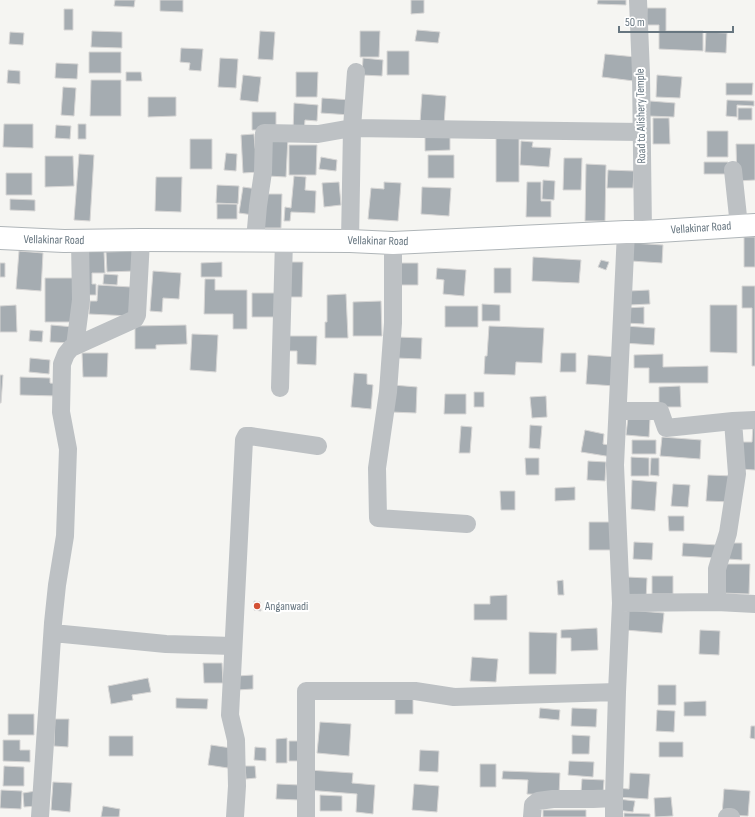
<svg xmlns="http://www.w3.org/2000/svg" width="755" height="817" font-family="'Sofia Sans Condensed',sans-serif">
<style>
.building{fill:#a5acb1;stroke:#d7d6d5}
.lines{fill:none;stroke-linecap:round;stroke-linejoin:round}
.secondary-casing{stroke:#afb5b8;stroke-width:24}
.minor{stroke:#bdc1c4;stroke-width:18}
.secondary{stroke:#fff;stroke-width:22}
.poi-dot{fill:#d35135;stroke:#fff;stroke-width:1.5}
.labels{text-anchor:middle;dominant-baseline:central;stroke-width:4;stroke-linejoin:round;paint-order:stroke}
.street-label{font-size:12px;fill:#677680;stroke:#fff}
.poi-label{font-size:12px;fill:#677680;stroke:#fff;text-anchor:start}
</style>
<rect width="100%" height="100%" fill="#f5f5f2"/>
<!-- building -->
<path class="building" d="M115,0H135L134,7L114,6Z
M160,0H183V12L160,11Z
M411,0H424V13L411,14Z
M598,0H626V5L597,4Z
M647,8H666V31H703V51L659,49V25H646Z
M64,9H73V30H64Z
M417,30L440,32L438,43L415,41Z
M92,31L122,32V48L91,47Z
M260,31L275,32L273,60L258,59Z
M360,31H380L379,57H360Z
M10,32L24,33L23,45L9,44Z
M706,32L727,33L726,53L705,52Z
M181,48L203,49L201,71L189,70L190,63L180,62Z
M387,51H409V75H387Z
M89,52H121V73H89Z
M605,54L636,57L634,81L602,77Z
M220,58L238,59L236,88L218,87Z
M363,58L383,60L382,76L362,75Z
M56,63L78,64L77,79L55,78Z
M8,70L20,71V84L7,83Z
M126,72H141L142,81H126Z
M296,72H318L317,97H296Z
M243,75L261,77L258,102L240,100Z
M657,75L682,77L680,98L656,97Z
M91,80H121V116H90Z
M726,83H753L752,95H726Z
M63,87L76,88L74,116L61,115Z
M422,94L446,96L444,125L420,123Z
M148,97H176V116L148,117Z
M322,98L351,100L350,115L321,113Z
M727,100L754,101V106L737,105V117L726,116Z
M650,101L675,103L674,117L649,116Z
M294,103L318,105L317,121L305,120L304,132H293Z
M738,108H752V120H738Z
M252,112H276V130H252Z
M653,118H669L670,144H653Z
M4,124H33V148L3,147Z
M78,124H86V139H78Z
M56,125L71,126L70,139L55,138Z
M707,131H728V157H707Z
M450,132V150L425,151V133Z
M254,134L255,147L260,172L243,173L241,135Z
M270,136L288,137L286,177L268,176Z
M496,136H519V182H496Z
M190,139H212V169H190Z
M521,141L533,142L532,147L551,148L549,167L520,165Z
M736,144H755V180L737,181Z
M289,145H317L316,175H289Z
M226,153L237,154L236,171L224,170Z
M79,154L94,155L90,221L74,220Z
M428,155H454V178H428Z
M45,156H73L74,186L45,187Z
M321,157L337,160L336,171L319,169Z
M564,158H582L581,190H563Z
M704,162H728V174H704Z
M586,164L606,165L605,221H585Z
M608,170L634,171L633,188H607Z
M6,173H32V195H6Z
M294,176L306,177L305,190L316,191L315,213L291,212L290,221H284L285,207L291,208Z
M156,177H182L181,212L155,211Z
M543,180L555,181L554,200L542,199Z
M339,182L341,205L324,207L322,183Z
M384,182L401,183L398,221L368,219L371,188L384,189Z
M527,182H541V201H551V217H526Z
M217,185L239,186L238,204L216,203Z
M243,187L257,189L253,215L239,213Z
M422,187L451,188L449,216L421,214Z
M260,194H282L281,228H260Z
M10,199L35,200V211L10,210Z
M217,204H237V219H217Z
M744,237H755V267H744Z
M632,243L663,245L662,263L631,261Z
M19,251L43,253L41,291L16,289Z
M104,251L105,273H92V284H96V295H83L82,252Z
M135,251V271L107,272L106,252Z
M533,257L581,260L579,283L532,281Z
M601,260L609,262L606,270L598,267Z
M222,262V277H201V263Z
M288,262H303L302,297H288Z
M0,263H5V277H0Z
M396,263H418V285H395Z
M437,268L466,270L464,296L443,294L444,280L436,279Z
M494,268H511V293H494Z
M153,271L181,273L179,299L163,298L162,312L150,311Z
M104,274L118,275L117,285L103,284Z
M45,278H78L77,322H45Z
M205,279H215V290H247V329H233V314H204Z
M98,285L131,287L130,316L89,314L90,301H97Z
M742,286H755V366H752V308H742Z
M649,290L650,304L629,305V291Z
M252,293H275V317H252Z
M346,294L348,338H325V322H327V295Z
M381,301L382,336H353V302Z
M482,304L500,305V321H482Z
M16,305L17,332H0V306Z
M710,305H737V353L710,352Z
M445,306H478V327H445Z
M644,307V324L625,323V308Z
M51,325L74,327L72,343L50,342Z
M186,325L187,344L156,345V349H135V326Z
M489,326L544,328L542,363L516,362L515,375L484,374L485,356H487Z
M625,326L655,328L654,345L623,343Z
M30,330L43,331L42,342L29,341Z
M192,334L218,335L216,372L190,370Z
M285,336H317L316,365L297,364V351H284Z
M397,337L422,338L421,359L396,358Z
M82,353H108L107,377H83Z
M561,353H576V372H560Z
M663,354V367L708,366V383H649V368H634V355Z
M588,355L617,357L615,386L586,384Z
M30,358L50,360L49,374L29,372Z
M354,373L367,374V384L373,385L371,409L351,407Z
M0,375H3L1,403H0Z
M20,377L50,378V383L59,384L58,396L20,395Z
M393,385L417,387L416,413L391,412Z
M680,386L681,407H659V387Z
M474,392H484V407H474Z
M445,394H466V414H444Z
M546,396L547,417L532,418L530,397Z
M628,417L650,419L649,437L626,435Z
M530,425L542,426L540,449L529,448Z
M753,425L755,426V470L740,469L742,442H752Z
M461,426L472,427L470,453H459Z
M585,430L604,434L603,444L614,446L612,457L581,452Z
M662,437L701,440L700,459L660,456Z
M632,440H656V454H632Z
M631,457L649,458V476H631Z
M525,458H539V475H526Z
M651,458H659V476L650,475Z
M588,461L606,462L605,481L587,480Z
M708,475L733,476L732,502L706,501Z
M632,480L657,482L655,511L631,509Z
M673,484L690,485L688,507L671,506Z
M575,487V500L555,501V488Z
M500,491H515V510H501Z
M668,516H684V531H669Z
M589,522H611V550H589Z
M634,542L653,543L652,560L633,559Z
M683,543L718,545L717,558L682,556Z
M729,543H742V560L728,559Z
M721,564H750L749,594L721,593Z
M652,576H673V594H652Z
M627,577L647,578L646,601L625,599Z
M563,580L564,595H558L557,581Z
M507,595V620H474V604H490V596Z
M254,601L260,602L261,611L254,610Z
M627,610L664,613L662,633L625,630Z
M597,628L598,650L571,651V638H561V630Z
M700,630L720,631L719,655L699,654Z
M529,632L557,633L556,674H529Z
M472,657L498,659L496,682L470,681Z
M203,663H222L223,683H204Z
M253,675V689L237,690V676Z
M148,678L151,692L132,695L133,700L111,704L108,686Z
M658,685H676V705H658Z
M176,698L208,699L207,709L176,708Z
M395,699H413V714H395Z
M706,701V716H684V702Z
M540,708L560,710L559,720L539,718Z
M572,708L597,709L596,727L571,726Z
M657,710L675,711L674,732L656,731Z
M8,714H34V735H8Z
M55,719H69L68,747L54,746Z
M320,722L351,724L349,756L317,753Z
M751,726H755V739L750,738Z
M572,735L590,736L589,754H572Z
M109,736H133V756H109Z
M287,738V763H276V739Z
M3,740H20V750H30V762L3,761Z
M289,741H302L301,761H289Z
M659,742H683V757H659Z
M211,745L231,748L228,768L208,765Z
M255,747L266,748V761L254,760Z
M420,750L439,751L438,772L419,771Z
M569,761L594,762L593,777L568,775Z
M480,764H496V787H480Z
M4,766L24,767V786H3Z
M245,766H255L256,778L246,779Z
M309,770L353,773L352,783L375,785L373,814L356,812L357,794L307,790Z
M503,771L560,773L559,795L527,794L528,780L502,779Z
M630,773L650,774L648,799L616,797L617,788L629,789Z
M582,779L604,780L603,794L581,792Z
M53,782L72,783L70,812L51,810Z
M277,784L300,785L299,800L276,799Z
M414,784L439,786L437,812L412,810Z
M724,789L750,791L748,816L722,815Z
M1,790L22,791L21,809L0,808Z
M36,791L37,806L24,807L23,793Z
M320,795L342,796V811H320Z
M671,797L673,816L655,817L654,798Z
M618,799L635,801L633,812L617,810Z
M103,806L120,809L119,817H101Z
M543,810H586V817H543Z
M624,813L650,814V817H624Z"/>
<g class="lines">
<!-- secondary casing -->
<g class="secondary-casing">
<path id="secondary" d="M0,238L64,241L141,240L350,241L393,243L626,232H643L755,225"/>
</g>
<!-- minor -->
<path class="minor" d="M638,0L641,74L643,232
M733,170L739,226
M255,240L258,206L263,172L264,133L318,134L352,128L641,132
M350,241L352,128L356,72
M393,243V323L388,392L377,468L378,518L467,524
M75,346L81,300L80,241
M280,388L284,240
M618,411H660L666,428L733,421
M717,602V569L728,533L737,474L733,421L755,420
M621,603L717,602L755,604
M53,633L166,644L233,646
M40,817L53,623L57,585L65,536L68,449L61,412L62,364L66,354L71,348L135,319L137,315L141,240
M235,817L237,786L236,740L230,715L244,440L246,436H250L318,446
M306,817V691H415L454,697L617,692
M532,817L533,805L538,801L553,799H593L614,798L617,692L621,603L615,465L626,232
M614,817V798
M727,817H731"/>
<!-- secondary -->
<use href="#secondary" class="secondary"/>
</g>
<!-- markers -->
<circle class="poi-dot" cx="257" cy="606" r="4"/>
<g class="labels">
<!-- street labels -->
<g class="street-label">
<text transform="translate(641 116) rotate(-91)">Road to Alishery Temple</text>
<text transform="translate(701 228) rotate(-4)">Vellakinar Road</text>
<text transform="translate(54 240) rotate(1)">Vellakinar Road</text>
<text transform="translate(378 241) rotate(1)">Vellakinar Road</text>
</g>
<!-- poi labels -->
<g class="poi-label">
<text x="265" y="606">Anganwadi</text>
</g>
</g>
<!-- scale -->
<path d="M619 26v6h114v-6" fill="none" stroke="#677680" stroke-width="2"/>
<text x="625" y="26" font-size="12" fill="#677680" stroke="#ffffff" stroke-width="3" paint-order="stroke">50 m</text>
</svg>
